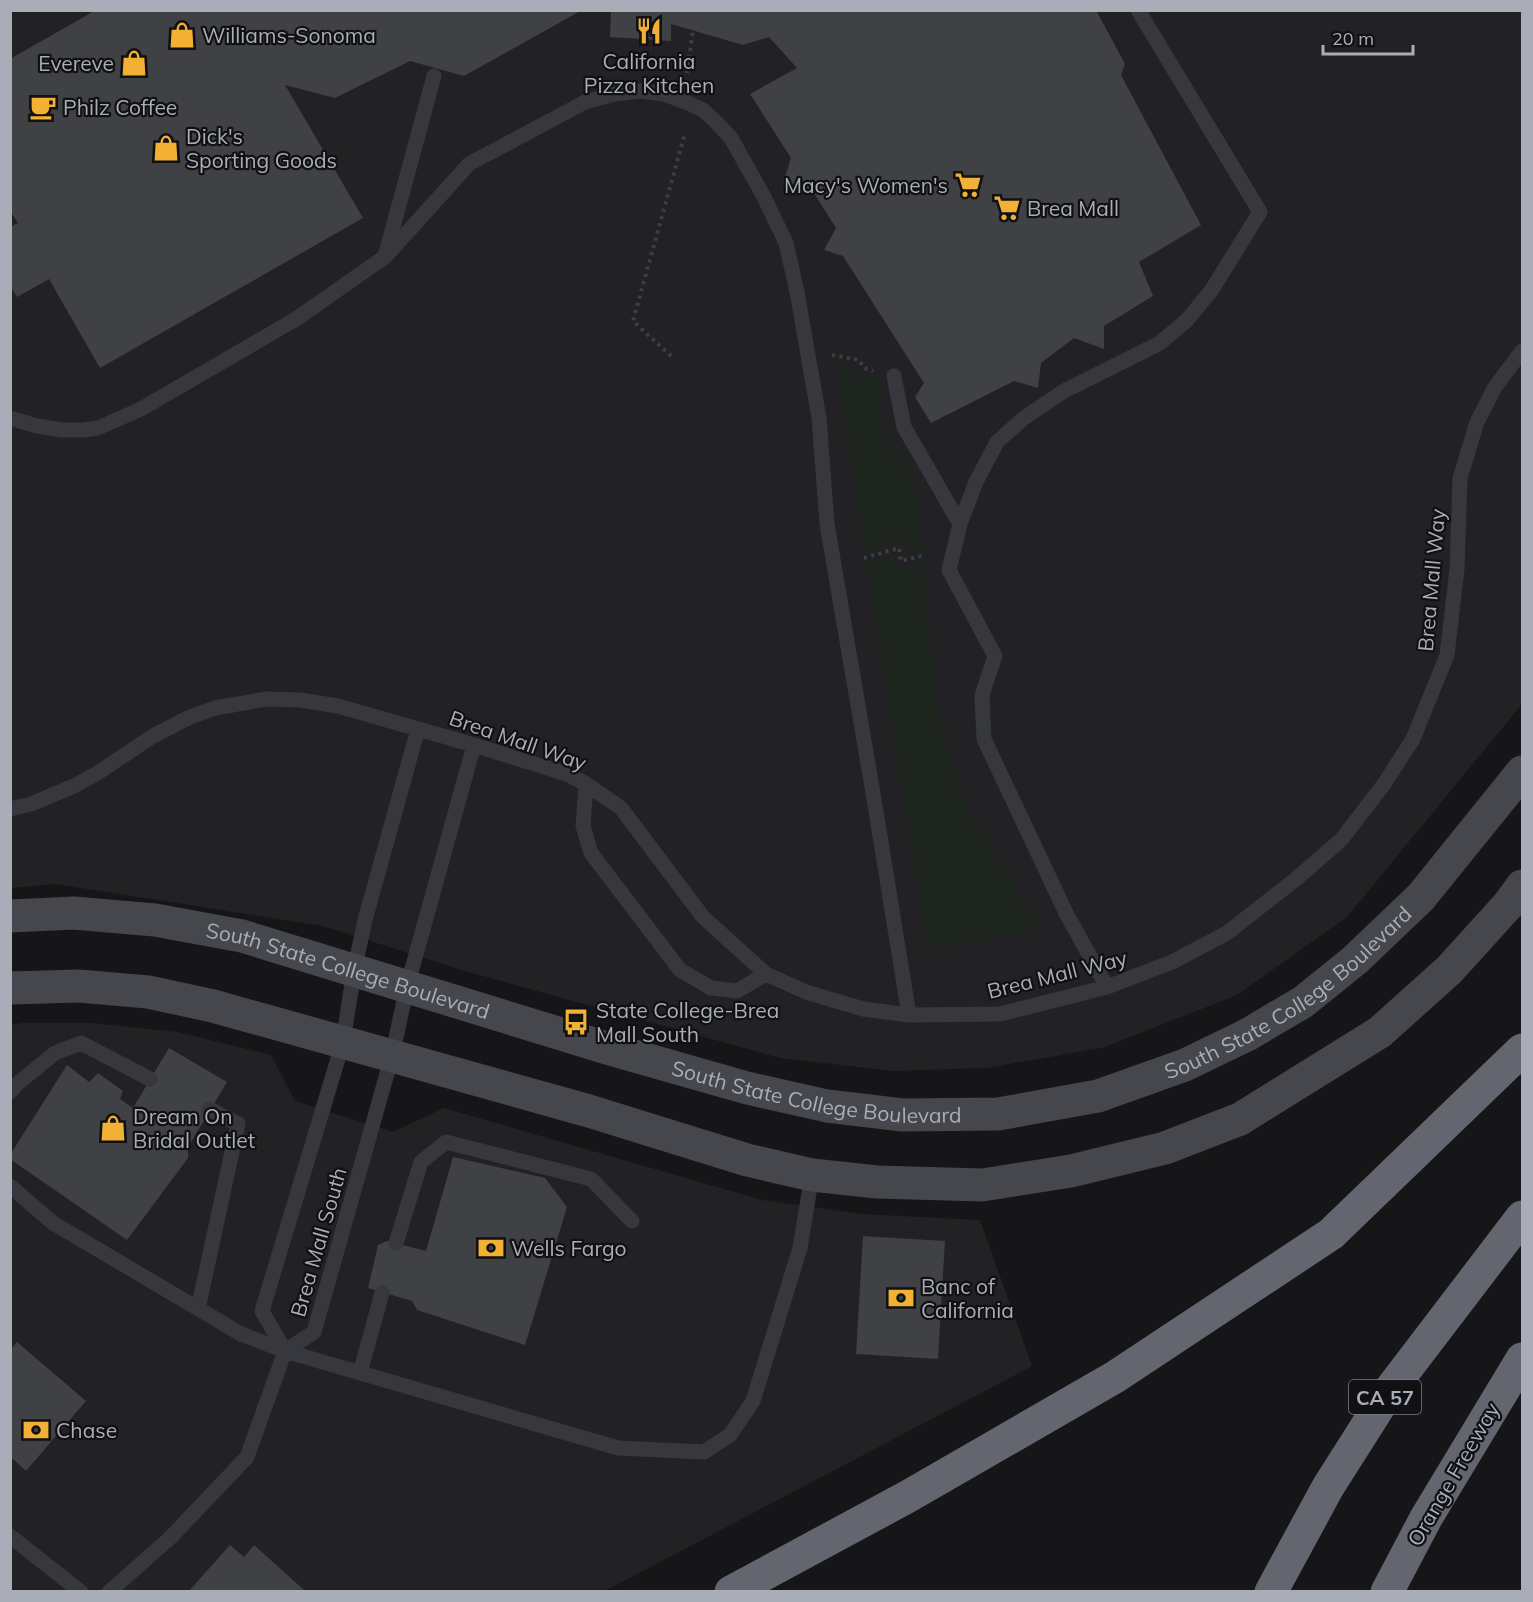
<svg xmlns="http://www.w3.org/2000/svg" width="1533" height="1602" font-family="Mulish,sans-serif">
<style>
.built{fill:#222225}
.green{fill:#1e261f}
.building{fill:#404145}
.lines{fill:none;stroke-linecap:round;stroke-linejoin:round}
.path{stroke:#3d3f44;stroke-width:4;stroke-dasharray:3 4.5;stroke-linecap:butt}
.service{stroke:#37383d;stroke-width:15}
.secondary{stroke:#45474d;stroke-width:33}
.motorway{stroke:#63666e;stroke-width:33}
.labels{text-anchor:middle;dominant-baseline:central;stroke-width:4.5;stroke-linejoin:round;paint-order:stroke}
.shield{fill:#111113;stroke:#7b7e86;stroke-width:1.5}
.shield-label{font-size:20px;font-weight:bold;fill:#a8adb8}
.poi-label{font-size:21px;fill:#a8adb8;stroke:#111113;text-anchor:start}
.street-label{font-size:21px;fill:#a8adb8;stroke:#111113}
</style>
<rect width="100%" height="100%" fill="#161618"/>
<!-- built -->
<path class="built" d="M11,11H1522V704L1347,917L1237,995L1105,1047L988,1068L893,1071L780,1058L465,971L323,926L55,884L11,888Z
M22,1023H92L178,1032L271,1055L295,1101L393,1132L444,1108L762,1200L862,1214L980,1220L1032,1366L605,1591H11L10,1025Z"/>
<!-- green -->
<path class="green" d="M836,364L852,368L853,375L881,379L882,434L897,453L913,468L924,549L908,552L900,540L865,551Z
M894,557L899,570L921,565L939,714L957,782L967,805L1008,875L1038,923L1035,933L927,948L866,563Z"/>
<!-- building -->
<path class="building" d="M96,10H582L464,76L410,61L335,98L285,85L363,218L100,368L49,279L17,297L10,286V227L18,223L10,211V59Z
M611,10H1096L1125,64L1121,75L1201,225L1139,262L1153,296L1104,326V349L1074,338L1041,363L1038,388L1014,381L931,423L915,397L924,383L843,256L824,250L836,228L812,190L783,183L791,158L750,94L797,68L769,37L743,45L671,24V41L610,37Z
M169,1048L227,1082L188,1147V1158L127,1240L10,1159V1155L67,1065L89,1082L98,1073L123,1091L120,1099L133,1108Z
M453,1157L545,1178L567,1207L525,1345L417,1310L412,1301L368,1288L378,1245L387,1241L426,1251Z
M863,1236L945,1241L938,1359L856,1354Z
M17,1342L86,1401L26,1471L13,1459L10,1461V1350Z
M230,1545L244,1557L254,1545L304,1590L303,1592H188Z"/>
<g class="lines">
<!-- path -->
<path class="path" d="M687,73L693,30
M832,355L859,360L864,368L873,371
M671,356L633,321L685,133
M864,558L899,548L901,561L925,555"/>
<!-- service -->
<path class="service" d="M386,253L434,76
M894,376L904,427L960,524
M10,418L37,426L62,430H83L98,428L141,409L296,319L386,256L469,164L585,102L615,94L640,91L664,94L688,103L703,110L715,121L731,138L763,195L786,243L797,292L819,418L827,524L874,799L909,1015
M586,784L583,826L591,853L680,970L711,988L737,991L766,974
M10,809L31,804L74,786L96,774L153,736L190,717L215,708L266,699L300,700L338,706L474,745L567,774L586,784L621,808L703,917L766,974L806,992L863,1009L909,1015L1000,1014L1107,987L1172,962L1227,933L1296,879L1341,840L1384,784L1413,739L1447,655L1457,569L1460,478L1477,422L1495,387L1522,351
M1107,987L1066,913L984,739L982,695L995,656L949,570L960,524L976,482L997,442L1024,418L1064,391L1160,343L1187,320L1211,291L1260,212L1138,10
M10,1092L17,1084L55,1053L81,1043L150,1079
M10,1186L53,1223L241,1334L285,1351L618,1448L704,1452L730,1435L753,1401L800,1248L812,1175
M396,1243L421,1162L446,1142L591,1179L632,1221
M198,1309L238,1124L209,1109
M285,1351L262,1311L343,1042L354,971L365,920L418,729
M285,1351L314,1332L392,1056L407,987L474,745
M360,1373L382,1293
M10,1536L81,1592
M109,1592L171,1537L247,1457L285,1351"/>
<!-- secondary -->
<g class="secondary">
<path id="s1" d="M10,916L74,913L155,920L242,936L610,1049L747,1088L827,1106L903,1115L998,1114L1098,1096L1185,1065L1247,1035L1303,1002L1355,960L1421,897L1522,772"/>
<path d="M10,988L79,986L148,992L213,1006L589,1111L747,1160L812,1175L877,1182L982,1185L1071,1171L1165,1148L1240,1119L1380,1032L1449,970L1508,905L1522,886"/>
</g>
<!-- motorway -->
<path class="motorway" d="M731,1592L907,1497L1115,1377L1331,1234L1522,1050
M1271,1592L1328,1487L1387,1394L1522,1217
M1387,1592L1426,1518L1522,1359"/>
</g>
<!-- icons -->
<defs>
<g id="restaurant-bare" transform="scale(2.07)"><path d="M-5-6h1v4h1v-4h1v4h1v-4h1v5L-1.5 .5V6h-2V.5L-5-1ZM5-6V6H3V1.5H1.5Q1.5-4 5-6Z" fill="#f2b134" stroke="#111113" stroke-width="2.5" paint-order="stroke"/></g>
<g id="shop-bare" transform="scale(2.07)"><path d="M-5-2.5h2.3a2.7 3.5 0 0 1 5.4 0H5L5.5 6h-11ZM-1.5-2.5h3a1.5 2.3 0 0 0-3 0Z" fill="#f2b134" stroke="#111113" stroke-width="2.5" paint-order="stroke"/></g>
<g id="cafe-bare" transform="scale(2.07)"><path d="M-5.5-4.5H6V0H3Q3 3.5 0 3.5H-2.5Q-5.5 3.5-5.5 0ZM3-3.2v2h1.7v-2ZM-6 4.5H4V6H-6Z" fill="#f2b134" stroke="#111113" stroke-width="2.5" paint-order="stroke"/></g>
<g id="supermarket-bare" transform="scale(2.07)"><path d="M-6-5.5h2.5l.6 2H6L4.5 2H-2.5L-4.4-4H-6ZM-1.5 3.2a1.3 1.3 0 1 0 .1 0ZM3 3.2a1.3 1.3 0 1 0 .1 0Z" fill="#f2b134" stroke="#111113" stroke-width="2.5" paint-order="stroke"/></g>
<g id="bus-bare" transform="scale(2.07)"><path d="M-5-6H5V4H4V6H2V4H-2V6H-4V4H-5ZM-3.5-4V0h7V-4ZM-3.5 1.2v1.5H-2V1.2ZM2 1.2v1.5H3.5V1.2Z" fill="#f2b134" stroke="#111113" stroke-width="2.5" paint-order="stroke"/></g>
<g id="bank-bare" transform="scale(2.07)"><path d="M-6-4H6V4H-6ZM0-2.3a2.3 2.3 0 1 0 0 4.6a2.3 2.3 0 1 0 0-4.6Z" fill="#f2b134" stroke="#111113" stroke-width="2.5" paint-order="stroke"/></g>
</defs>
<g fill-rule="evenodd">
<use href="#restaurant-bare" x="649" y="31"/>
<use href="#shop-bare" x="182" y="35"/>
<use href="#shop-bare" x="134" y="63"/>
<use href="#cafe-bare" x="43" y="107"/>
<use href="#shop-bare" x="166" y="148"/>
<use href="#supermarket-bare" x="968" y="185"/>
<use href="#supermarket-bare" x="1007" y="208"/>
<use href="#bus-bare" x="576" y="1022"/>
<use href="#shop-bare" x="113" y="1128"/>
<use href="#bank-bare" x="491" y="1248"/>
<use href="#bank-bare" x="901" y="1298"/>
<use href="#bank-bare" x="36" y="1430"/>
</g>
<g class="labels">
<!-- shield labels -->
<rect class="shield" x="1349" y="1380" width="72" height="34" rx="4.5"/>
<g class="shield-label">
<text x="1385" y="1397">CA 57</text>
</g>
<!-- poi labels -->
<g class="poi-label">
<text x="202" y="35">Williams-Sonoma</text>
<text x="649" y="61" text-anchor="middle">California<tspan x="649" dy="24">Pizza Kitchen</tspan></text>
<text x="114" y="63" text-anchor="end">Evereve</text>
<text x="63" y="107">Philz Coffee</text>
<text x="186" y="136">Dick's<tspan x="186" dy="24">Sporting Goods</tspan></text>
<text x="948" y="185" text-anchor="end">Macy's Women's</text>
<text x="1027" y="208">Brea Mall</text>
<text x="596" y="1010">State College-Brea<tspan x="596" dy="24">Mall South</tspan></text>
<text x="133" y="1116">Dream On<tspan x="133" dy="24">Bridal Outlet</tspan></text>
<text x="511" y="1248">Wells Fargo</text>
<text x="921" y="1286">Banc of<tspan x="921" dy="24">California</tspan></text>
<text x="56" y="1430">Chase</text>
</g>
<!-- street labels -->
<g class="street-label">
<text transform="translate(1431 580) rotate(-85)">Brea Mall Way</text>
<text transform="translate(518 740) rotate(19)">Brea Mall Way</text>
<text stroke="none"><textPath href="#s1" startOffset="345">South State College Boulevard</textPath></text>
<text transform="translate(1057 974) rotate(-14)">Brea Mall Way</text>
<text stroke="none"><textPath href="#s1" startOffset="1335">South State College Boulevard</textPath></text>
<text stroke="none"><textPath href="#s1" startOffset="831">South State College Boulevard</textPath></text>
<text transform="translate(318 1242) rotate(-74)">Brea Mall South</text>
<text transform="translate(1453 1474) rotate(-60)">Orange Freeway</text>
</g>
</g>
<!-- border -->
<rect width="1533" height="1602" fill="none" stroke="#a8adb8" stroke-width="24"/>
<!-- scale -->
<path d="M1323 45v9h90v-9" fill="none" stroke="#a8adb8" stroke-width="3"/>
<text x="1332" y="45" font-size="18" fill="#a8adb8" stroke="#111113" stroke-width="4.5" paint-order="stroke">20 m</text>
</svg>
